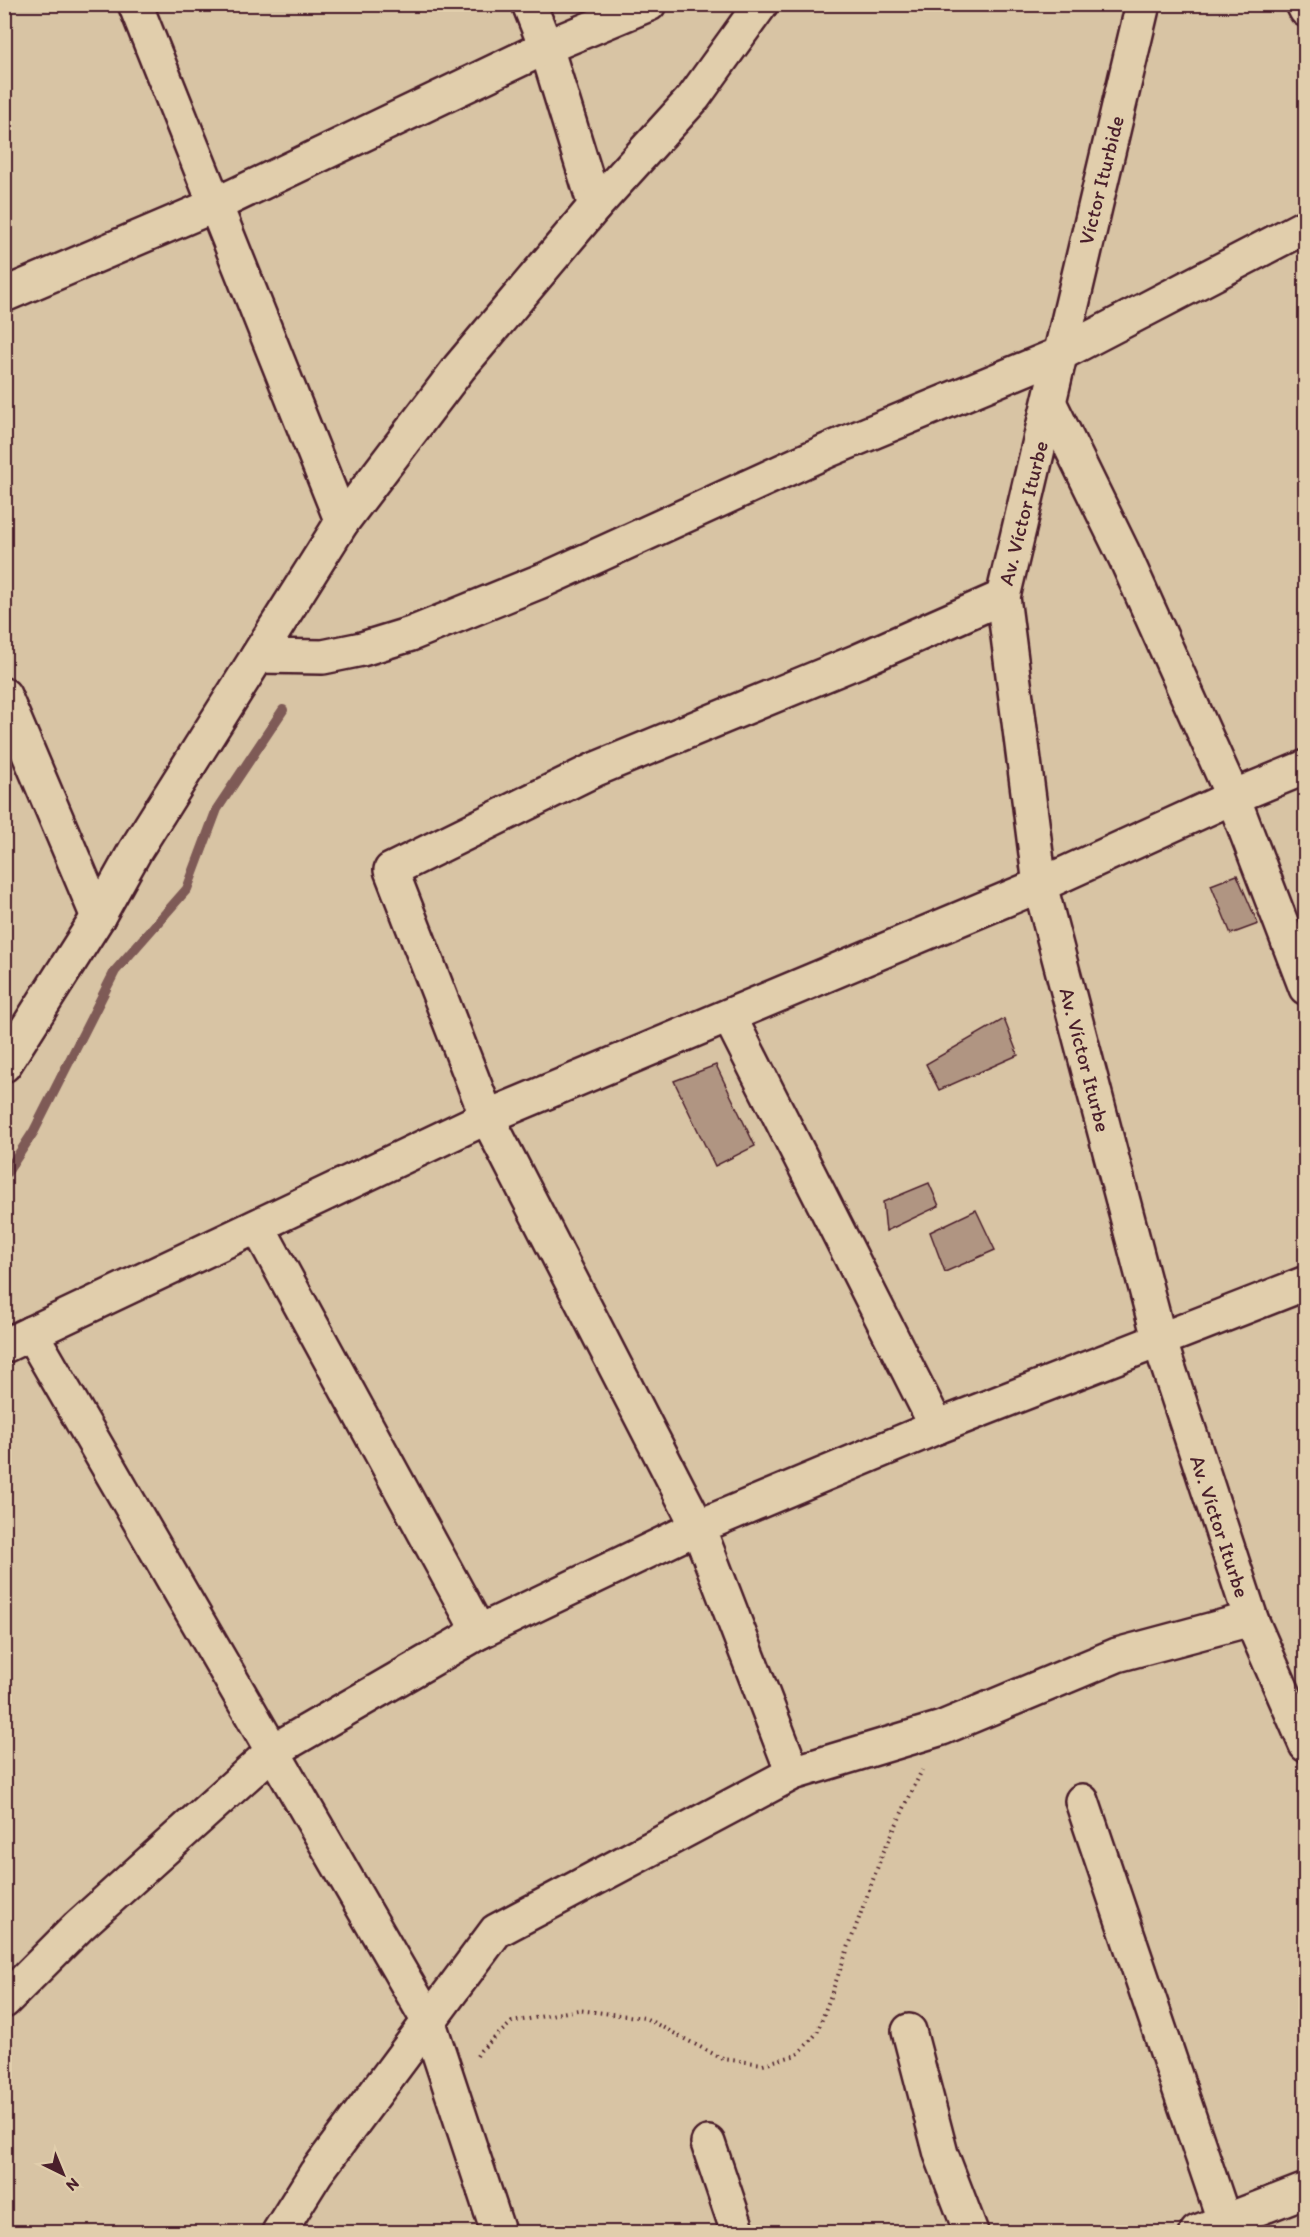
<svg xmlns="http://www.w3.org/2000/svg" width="1310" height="2237" font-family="Itim,sans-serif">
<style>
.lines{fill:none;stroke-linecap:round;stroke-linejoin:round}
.stream{stroke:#7e5a57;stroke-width:10}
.building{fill:#b09582;stroke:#4a1f2b;stroke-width:1.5}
.minor-casing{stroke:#4a1f2b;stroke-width:38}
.path{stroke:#4a1f2b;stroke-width:4;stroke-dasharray:1.5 4.5;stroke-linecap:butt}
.minor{stroke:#e1ceac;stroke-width:33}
.labels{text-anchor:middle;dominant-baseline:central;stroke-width:4.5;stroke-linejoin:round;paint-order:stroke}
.street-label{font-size:21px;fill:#4a1f2b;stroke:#e1ceac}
</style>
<rect width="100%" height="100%" fill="#d8c4a4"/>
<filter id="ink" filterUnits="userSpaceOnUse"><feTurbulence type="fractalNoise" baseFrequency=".0167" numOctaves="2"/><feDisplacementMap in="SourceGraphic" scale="12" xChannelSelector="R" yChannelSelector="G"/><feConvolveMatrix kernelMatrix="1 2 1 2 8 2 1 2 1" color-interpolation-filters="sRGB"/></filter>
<g filter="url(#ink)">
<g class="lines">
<!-- stream -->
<path class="stream" d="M4,1177L34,1131L115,971L187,889L217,809L283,710"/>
</g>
<!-- building -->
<path class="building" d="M1237,875L1258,924L1231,934L1211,885Z
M1004,1019L1018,1055L939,1090L926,1064Z
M716,1065L755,1146L715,1166L674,1081Z
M929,1183L939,1206L886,1231L883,1202Z
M976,1210L995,1250L945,1272L930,1232Z"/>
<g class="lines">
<!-- minor casing -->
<g class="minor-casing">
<g id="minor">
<path d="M135,4L342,522"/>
<path d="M529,4L546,47L595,206"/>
<path id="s1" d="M1143,4L1003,597L1040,885L1160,1342L1251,1619L1306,1745"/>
<path d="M1303,4L1306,10"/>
<path d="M4,295L215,205L546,47L649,4"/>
<path d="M1050,404L1126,559L1233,797L1306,988"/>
<path d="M258,656L323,657L362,649L411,634L546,579L829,450L1058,355L1306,226"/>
<path d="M4,695L98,917"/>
<path d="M729,1016L937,1427"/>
<path d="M4,1065L98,917L135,851L342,522L459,368L595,206L694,97L761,4"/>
<path d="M258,1227L479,1632"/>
<path d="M31,1333L428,2020L498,2232"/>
<path d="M4,1346L487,1117L1040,885L1233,797L1306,767"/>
<path d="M793,1773L698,1527L487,1117L391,870L596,769L858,661L1003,597"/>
<path d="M1082,1801L1225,2223"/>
<path d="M4,2001L78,1927L273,1751L479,1632L698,1527L937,1427L1306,1283"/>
<path d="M909,2031L941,2154L971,2232"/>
<path d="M708,2143L738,2232"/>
<path d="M279,2232L316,2173L496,1931L793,1773L942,1728L1117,1655L1251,1619"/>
<path d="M1197,2232L1306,2190"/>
</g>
</g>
<!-- path -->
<path class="path" d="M477,2056L481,2050L512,2022L578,2010L645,2018L723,2059L763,2064L797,2055L817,2033L882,1855L922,1770"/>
<!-- minor -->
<use href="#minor" class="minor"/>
</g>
</g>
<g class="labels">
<!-- street labels -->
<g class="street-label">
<text transform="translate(1101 180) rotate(-76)">Víctor Iturbide</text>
<text transform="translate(1023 513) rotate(-76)">Av. Víctor Iturbe</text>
<text stroke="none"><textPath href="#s1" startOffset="1080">Av. Víctor Iturbe</textPath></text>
<text stroke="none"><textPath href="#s1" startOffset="1566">Av. Víctor Iturbe</textPath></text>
</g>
</g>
<!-- margin -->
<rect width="1310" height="2237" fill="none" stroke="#e1ceac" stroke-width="24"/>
<rect x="12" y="12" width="1286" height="2213" fill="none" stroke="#4a1f2b" stroke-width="2" filter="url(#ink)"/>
<!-- north arrow -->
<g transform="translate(63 2174) rotate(137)" stroke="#e1ceac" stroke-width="4.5" paint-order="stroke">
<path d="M0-4.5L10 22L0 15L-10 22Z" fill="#4a1f2b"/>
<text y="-9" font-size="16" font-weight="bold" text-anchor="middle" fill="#4a1f2b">N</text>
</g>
</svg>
